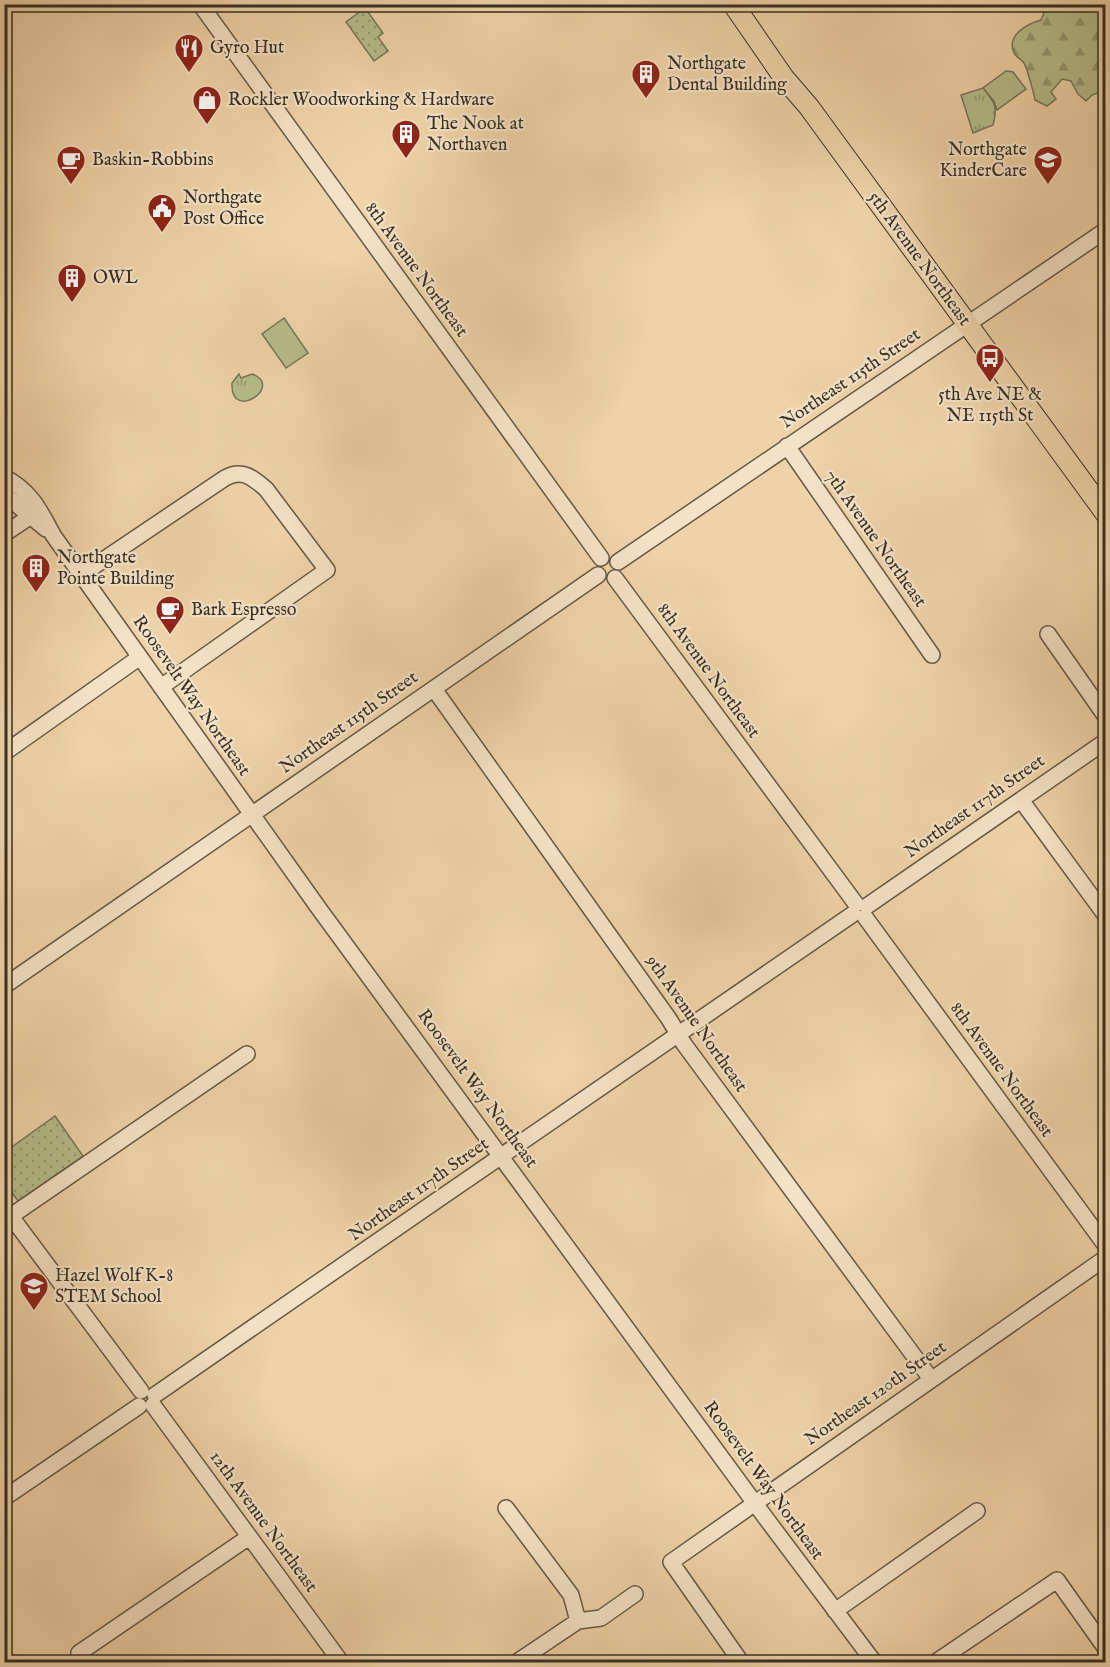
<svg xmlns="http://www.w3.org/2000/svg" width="1110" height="1667" font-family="'IM FELL English',serif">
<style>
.grass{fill:#b6bd8a;stroke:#767658;stroke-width:1.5}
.forest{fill:url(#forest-firs);stroke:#767658;stroke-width:1.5}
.park{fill:url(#park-tufts);stroke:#767658;stroke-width:1.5}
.garden{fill:url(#garden-dots);stroke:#767658;stroke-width:1.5}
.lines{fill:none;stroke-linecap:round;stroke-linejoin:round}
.minor-casing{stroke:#645846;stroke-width:18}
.major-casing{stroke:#362f25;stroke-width:22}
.minor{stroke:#f5e2c6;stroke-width:15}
.major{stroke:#efd3a8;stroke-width:20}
.labels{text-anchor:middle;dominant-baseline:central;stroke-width:4.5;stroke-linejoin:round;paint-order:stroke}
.poi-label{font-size:18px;fill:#362f25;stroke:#f5e2c6;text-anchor:start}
.street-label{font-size:18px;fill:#362f25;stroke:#f5e2c6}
</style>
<defs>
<pattern id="forest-firs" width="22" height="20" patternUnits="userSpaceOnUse" patternTransform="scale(1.5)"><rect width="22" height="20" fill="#b6bd8a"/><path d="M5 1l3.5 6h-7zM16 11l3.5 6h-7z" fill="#959a71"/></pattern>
<pattern id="park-tufts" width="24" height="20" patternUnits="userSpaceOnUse" patternTransform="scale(1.5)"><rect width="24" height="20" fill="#b6bd8a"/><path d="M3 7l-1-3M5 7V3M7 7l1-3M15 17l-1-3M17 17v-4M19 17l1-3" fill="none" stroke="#959a71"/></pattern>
<pattern id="garden-dots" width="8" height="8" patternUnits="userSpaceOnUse" patternTransform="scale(1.5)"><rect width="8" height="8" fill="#b6bd8a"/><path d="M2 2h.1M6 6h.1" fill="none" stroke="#959a71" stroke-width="1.8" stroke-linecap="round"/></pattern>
</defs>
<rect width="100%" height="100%" fill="#efd3a8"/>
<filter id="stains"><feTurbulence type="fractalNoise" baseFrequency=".00333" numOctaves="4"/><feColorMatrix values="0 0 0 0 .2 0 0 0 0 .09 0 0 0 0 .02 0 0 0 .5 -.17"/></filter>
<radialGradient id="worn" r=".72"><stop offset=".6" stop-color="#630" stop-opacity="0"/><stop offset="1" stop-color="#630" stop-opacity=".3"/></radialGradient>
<!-- grass -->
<path class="grass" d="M1006,71L1013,72L1026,89L997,110L994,101L983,88Z
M284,318L308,353L286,368L262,334Z"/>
<!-- forest -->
<path class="forest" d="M1050,5H1101L1105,16L1098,24L1105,34V109L1101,103L1098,93L1092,95L1086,101L1078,94L1071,81L1062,79L1051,92L1056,99L1047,106L1035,100C1034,94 1027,68 1024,63C1021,59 1016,57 1014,53C1006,35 1027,24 1041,20L1046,8Z"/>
<!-- park -->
<path class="park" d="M983,88C995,103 998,106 993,125L973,133L961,95Z
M239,374L241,378L252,374C285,386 230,423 232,383Z"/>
<!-- garden -->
<path class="garden" d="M365,8L383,33L378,37L388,51L374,61L346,22Z
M55,1116L83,1156L18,1201L5,1183V1152Z"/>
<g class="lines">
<!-- minor casing -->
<g class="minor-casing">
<path id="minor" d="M200,4L601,558
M787,446L932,655
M4,477C30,490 40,510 53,535L320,910L765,1517L874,1662
M4,494L46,529
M4,534L31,516
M618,562L1106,230
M81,575L225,478C242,468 253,478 266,489L327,570L161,687
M615,578L856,904
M1048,634L1106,717
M434,689L669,1019L684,1044L931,1379
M4,753L140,657
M1021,800L1106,916
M867,906L1106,741
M865,917L1106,1246
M4,986L598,575
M4,1207L141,1391
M11,1216L247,1054
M155,1395C388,1235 619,1073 853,914
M153,1405L341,1662
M4,1498L139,1406
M506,1508L571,1595L578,1621
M835,1611L977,1511
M79,1653L249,1537
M517,1662L578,1621L601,1618L635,1594
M741,1662L671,1562L1104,1259
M936,1662L1057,1580L1106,1649"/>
</g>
<!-- major casing -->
<g class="major-casing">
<path id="major" d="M733,4L784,78L809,107L1106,514"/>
</g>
<!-- minor -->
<use href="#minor" class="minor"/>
<!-- major -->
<use href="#major" class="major"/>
</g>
<!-- icons -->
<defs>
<g id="restaurant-pin" transform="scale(1.5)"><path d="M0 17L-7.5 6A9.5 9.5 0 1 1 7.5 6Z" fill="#8f2418" stroke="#f5e2c6"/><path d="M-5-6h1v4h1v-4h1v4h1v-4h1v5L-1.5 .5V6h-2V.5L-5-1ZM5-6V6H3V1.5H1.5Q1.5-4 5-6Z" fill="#fff"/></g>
<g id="building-pin" transform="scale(1.5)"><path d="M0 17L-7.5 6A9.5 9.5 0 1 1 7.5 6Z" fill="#8f2418" stroke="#f5e2c6"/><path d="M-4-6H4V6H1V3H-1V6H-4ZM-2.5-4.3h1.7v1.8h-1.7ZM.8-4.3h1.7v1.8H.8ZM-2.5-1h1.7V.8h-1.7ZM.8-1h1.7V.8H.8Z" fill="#fff"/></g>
<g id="shop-pin" transform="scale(1.5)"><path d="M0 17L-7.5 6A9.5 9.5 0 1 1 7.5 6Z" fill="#8f2418" stroke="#f5e2c6"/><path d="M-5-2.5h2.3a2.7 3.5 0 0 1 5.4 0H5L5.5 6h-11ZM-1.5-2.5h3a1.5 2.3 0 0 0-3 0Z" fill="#fff"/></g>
<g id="cafe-pin" transform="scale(1.5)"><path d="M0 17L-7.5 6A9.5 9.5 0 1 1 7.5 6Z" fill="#8f2418" stroke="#f5e2c6"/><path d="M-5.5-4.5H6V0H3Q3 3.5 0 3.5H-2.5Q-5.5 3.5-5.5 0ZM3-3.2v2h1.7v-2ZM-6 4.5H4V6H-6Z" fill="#fff"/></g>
<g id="school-pin" transform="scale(1.5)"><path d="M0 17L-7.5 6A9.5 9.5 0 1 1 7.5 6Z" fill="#8f2418" stroke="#f5e2c6"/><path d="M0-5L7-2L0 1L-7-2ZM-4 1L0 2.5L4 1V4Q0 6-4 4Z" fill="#fff"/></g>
<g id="civic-pin" transform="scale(1.5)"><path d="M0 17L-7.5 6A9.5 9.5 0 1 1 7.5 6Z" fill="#8f2418" stroke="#f5e2c6"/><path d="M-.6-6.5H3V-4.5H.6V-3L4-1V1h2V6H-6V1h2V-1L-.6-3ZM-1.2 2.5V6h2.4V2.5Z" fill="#fff"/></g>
<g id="bus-pin" transform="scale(1.5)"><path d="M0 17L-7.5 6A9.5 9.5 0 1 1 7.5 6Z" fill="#8f2418" stroke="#f5e2c6"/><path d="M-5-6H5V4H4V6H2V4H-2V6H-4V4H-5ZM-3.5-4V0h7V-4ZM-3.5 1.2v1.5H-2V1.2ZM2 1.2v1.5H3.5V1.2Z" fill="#fff"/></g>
</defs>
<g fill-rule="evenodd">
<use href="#restaurant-pin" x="189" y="48"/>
<use href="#building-pin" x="646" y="74"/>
<use href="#shop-pin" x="207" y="100"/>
<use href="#building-pin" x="406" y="134"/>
<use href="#cafe-pin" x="71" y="160"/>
<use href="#school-pin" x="1048" y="160"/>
<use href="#civic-pin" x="162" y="208"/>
<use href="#building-pin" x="72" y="278"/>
<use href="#bus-pin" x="990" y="358"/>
<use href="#building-pin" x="36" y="568"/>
<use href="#cafe-pin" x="170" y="610"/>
<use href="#school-pin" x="34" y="1286"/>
</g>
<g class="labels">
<!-- poi labels -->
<g class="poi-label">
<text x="210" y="48">Gyro Hut</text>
<text x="667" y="64">Northgate<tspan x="667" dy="21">Dental Building</tspan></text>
<text x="228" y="100">Rockler Woodworking &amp; Hardware</text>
<text x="427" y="124">The Nook at<tspan x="427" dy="21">Northaven</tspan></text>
<text x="1027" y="150" text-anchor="end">Northgate<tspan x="1027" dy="21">KinderCare</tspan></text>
<text x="92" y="160">Baskin-Robbins</text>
<text x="183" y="198">Northgate<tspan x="183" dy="21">Post Office</tspan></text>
<text x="93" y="278">OWL</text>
<text x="990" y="395" text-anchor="middle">5th Ave NE &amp;<tspan x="990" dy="21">NE 115th St</tspan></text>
<text x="57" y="558">Northgate<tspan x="57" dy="21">Pointe Building</tspan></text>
<text x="191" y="610">Bark Espresso</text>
<text x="55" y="1276">Hazel Wolf K-8<tspan x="55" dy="21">STEM School</tspan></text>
</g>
<!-- street labels -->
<g class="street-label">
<text transform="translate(919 259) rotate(54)">5th Avenue Northeast</text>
<text transform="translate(416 270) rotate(54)">8th Avenue Northeast</text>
<text transform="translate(851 379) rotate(-34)">Northeast 115th Street</text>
<text transform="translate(875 539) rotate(55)">7th Avenue Northeast</text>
<text transform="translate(708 671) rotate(54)">8th Avenue Northeast</text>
<text transform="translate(191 696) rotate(55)">Roosevelt Way Northeast</text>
<text transform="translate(349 723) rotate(-35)">Northeast 115th Street</text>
<text transform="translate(975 807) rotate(-35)">Northeast 117th Street</text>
<text transform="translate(696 1024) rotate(55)">9th Avenue Northeast</text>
<text transform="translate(1001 1070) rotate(54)">8th Avenue Northeast</text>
<text transform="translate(477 1089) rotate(54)">Roosevelt Way Northeast</text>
<text transform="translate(419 1190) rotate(-35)">Northeast 117th Street</text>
<text transform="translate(876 1394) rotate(-35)">Northeast 120th Street</text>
<text transform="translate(763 1481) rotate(54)">Roosevelt Way Northeast</text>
<text transform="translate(263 1522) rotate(54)">12th Avenue Northeast</text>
</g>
</g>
<!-- margin -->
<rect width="1110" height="1667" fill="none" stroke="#efd3a8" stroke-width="24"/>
<rect x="6" y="6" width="1098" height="1655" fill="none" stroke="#362f25" stroke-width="3"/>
<rect x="12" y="12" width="1086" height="1643" fill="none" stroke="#362f25" stroke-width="1.5"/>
<rect width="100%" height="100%" filter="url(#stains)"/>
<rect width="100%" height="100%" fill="url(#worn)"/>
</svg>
